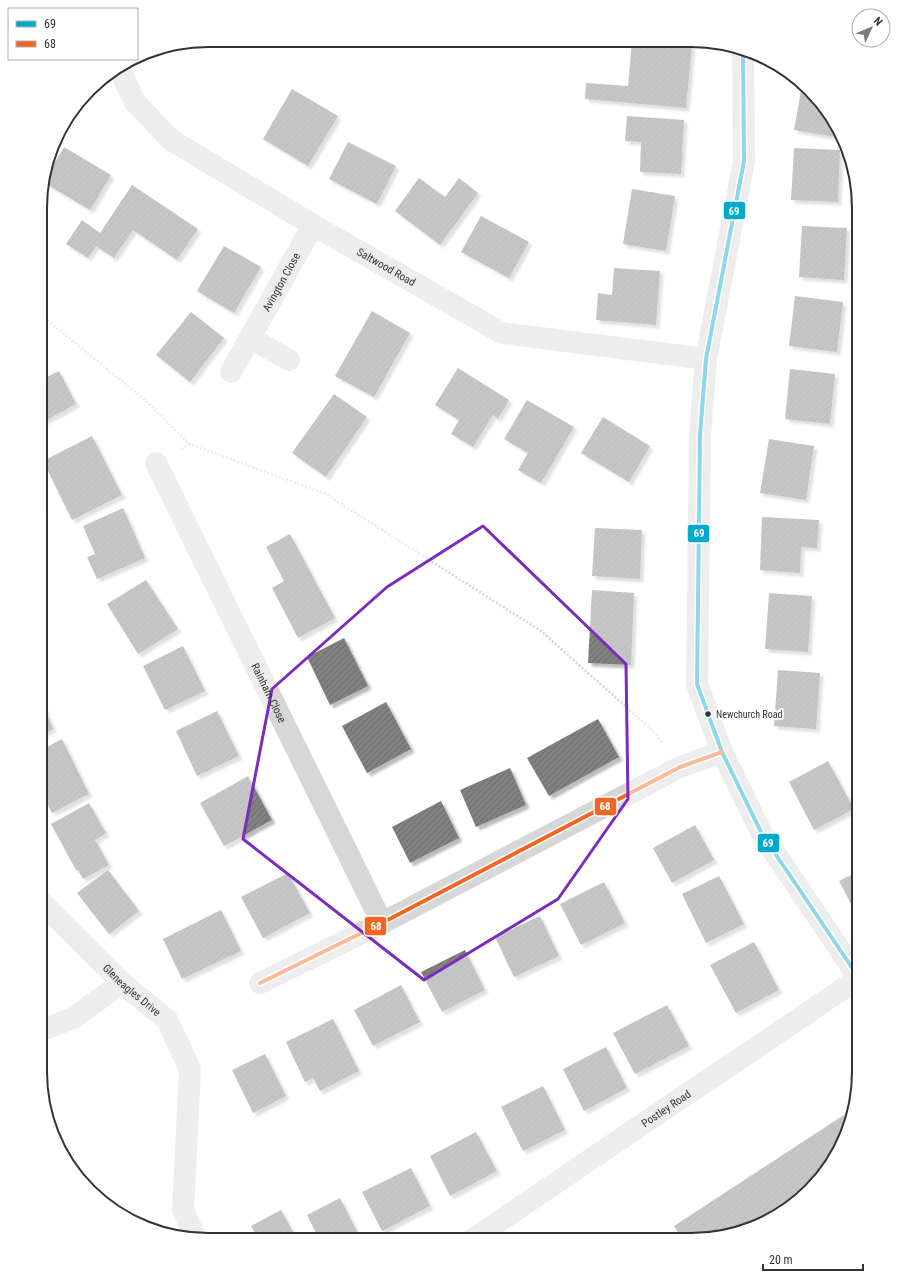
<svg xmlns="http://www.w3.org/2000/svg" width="899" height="1280" font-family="'Roboto Condensed',sans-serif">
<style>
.building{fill:url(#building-hatch);filter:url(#shadow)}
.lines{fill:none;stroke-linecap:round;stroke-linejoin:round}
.path{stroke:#d6d6d6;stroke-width:2.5;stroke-dasharray:2 2;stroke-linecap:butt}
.minor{stroke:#d7d7d7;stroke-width:22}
.bus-1-casing{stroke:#fff;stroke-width:7}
.bus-2-casing{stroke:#fff;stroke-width:7}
.bus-1{stroke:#00a9ce;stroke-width:4}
.bus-2{stroke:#f26522;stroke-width:4}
.marked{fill:none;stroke:#7b2cbf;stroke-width:3;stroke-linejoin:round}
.bus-dot{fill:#333;stroke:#fff;stroke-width:1.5}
.labels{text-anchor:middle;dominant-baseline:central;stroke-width:4;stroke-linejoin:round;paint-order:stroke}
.bus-label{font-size:10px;fill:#333;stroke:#fff;text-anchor:start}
.street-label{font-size:11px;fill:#333;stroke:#fff}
.rim{fill:none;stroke:#333;stroke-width:2}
.line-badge{stroke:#fff;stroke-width:1.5}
.badge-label{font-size:11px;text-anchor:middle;font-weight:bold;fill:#fff}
</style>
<defs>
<pattern id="building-hatch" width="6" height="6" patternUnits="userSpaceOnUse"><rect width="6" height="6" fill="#818181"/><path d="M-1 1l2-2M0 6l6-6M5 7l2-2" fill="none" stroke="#6a6a6a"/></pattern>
<filter id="shadow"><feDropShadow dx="3.5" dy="3.5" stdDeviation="1" flood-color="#0004"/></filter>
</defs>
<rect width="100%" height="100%" fill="#fff"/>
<!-- building -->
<path class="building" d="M632,41L692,45L686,108L585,99L586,83L628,86Z
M802,85L842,134V138L794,130Z
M292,89L338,116L308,166L263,139Z
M627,116L684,120L681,174L640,172L641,142L625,141Z
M348,142L396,166L377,204L329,179Z
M64,147L111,175L90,210L43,182Z
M794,148L840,150L838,202L791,200Z
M419,178L445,197L459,178L478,193L440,245L395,211Z
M132,185L198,229L177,260L133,230L114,258L96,246L88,258L66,244L82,220L100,233Z
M632,189L675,196L666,251L623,244Z
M481,216L529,242L509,278L461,252Z
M802,226L847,228L844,280L799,277Z
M224,246L261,267L234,313L197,291Z
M614,268L660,271L656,325L596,320L598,293L612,295Z
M795,296L843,302L837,352L789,346Z
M372,311L410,333L374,397L335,376Z
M191,312L224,338L190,382L156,355Z
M458,368L509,400L498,419L493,415L473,447L451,434L459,420L435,405Z
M790,369L835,374L830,424L785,419Z
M59,371L76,404L41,423V380Z
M334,394L367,417L326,477L292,453Z
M527,400L574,427L541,483L518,470L528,453L504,439Z
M603,417L650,446L629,482L581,453Z
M92,436L122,495L72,520L43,461Z
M769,439L814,446L806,500L760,493Z
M123,508L145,558L97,579L87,557L95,554L83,526Z
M762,517L819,520L817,548L801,547L800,573L760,570Z
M595,528L642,530L640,579L592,576Z
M290,534L335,618L298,638L272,588L284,581L266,547Z
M146,580L178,629L138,654L107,604Z
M592,590L634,593L631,665L588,663Z
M769,593L812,596L808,652L765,649Z
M344,638L368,686L330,705L307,657Z
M183,646L205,691L165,710L143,666Z
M778,670L820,673L816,729L774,726Z
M41,700L53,729L41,735Z
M386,702L411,749L367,773L342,726Z
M217,711L239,756L197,776L176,731Z
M598,719L619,757L549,796L527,758Z
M62,739L89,794L52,813L46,801L40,804L41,750Z
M828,761L854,809L814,830L789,782Z
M510,768L526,805L476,827L460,790Z
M248,776L272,820L224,846L200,803Z
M441,801L459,838L410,863L392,827Z
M89,803L106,833L95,840L109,865L83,879L78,870H76L51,824Z
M695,825L714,860L672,883L653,848Z
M108,870L139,911L109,934L77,893Z
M859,871V919L839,881Z
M288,873L310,913L263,938L241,897Z
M719,876L744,924L706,943L682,894Z
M604,882L625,923L581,945L560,904Z
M221,910L241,951L182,979L163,939Z
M540,916L559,956L514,977L495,937Z
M754,942L779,990L736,1013L710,965Z
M465,950L485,990L442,1012L421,972Z
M401,985L420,1022L373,1046L354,1010Z
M667,1005L689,1046L635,1074L613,1033Z
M333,1019L359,1071L320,1091L313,1078L305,1082L286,1042Z
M606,1047L627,1088L584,1111L563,1069Z
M265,1054L286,1096L253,1113L232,1070Z
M543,1086L565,1130L523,1151L501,1107Z
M853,1109L850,1126L831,1166L802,1198L765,1223L691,1240H683L674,1226Z
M476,1132L497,1171L450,1196L430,1156Z
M411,1168L430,1206L382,1231L362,1192Z
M340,1198L361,1239H319L307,1215Z
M281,1210L297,1239H258L251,1226Z"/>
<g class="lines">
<!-- path -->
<path class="path" d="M41,315L145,400L189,444L324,493L541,631L653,731L663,744
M181,449L189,444"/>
<!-- minor -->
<g class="minor">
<path d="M743,49L744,161L706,359L700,435L697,684L722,752L762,834L859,978"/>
<path id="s1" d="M119,69L135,102L171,140L313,225L502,333L706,359"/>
<path d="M250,338L289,360"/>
<path id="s2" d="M231,372L313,225"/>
<path id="s3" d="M156,463L382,923"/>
<path id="s4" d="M40,901L122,983L167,1020L190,1069L183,1210L196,1239"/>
<path d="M260,983L382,923L680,767L722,752"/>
<path d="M40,1031L73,1018L122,983"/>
<path id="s5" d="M473,1239L859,978"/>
</g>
<!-- bus-1 casing -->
<g class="bus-1-casing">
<path id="bus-1" d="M743,49L744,161L706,359L700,435L697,684L722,752L762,834L859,978"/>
</g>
<!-- bus-2 casing -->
<g class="bus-2-casing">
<path id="bus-2" d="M260,983L382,923L680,767L722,752"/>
</g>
<!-- bus-1 -->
<use href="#bus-1" class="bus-1"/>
<!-- bus-2 -->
<use href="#bus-2" class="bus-2"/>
</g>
<!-- marked area -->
<path d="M0 0H899V1280H0ZM483,526L626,664L628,799L558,899L424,980L243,839L272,689L387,587Z" fill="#fff" fill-opacity=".55" fill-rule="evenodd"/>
<path class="marked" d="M483,526L626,664L628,799L558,899L424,980L243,839L272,689L387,587Z"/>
<!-- markers -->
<circle class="bus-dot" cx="708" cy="714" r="3.5"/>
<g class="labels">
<!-- bus labels -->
<g class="bus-label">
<text x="716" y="714">Newchurch Road</text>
</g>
<!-- street labels -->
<g class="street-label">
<text stroke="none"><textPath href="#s1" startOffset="339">Saltwood Road</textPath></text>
<text stroke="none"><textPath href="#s2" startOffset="103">Avington Close</textPath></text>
<text stroke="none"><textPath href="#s3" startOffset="256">Rainham Close</textPath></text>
<text stroke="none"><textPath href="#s4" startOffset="128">Gleneagles Drive</textPath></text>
<text stroke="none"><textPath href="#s5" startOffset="233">Postley Road</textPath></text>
</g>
</g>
<!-- crop -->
<path d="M0 0H899V1280H0ZM208 47H691A161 161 0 0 1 852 208V1072A161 161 0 0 1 691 1233H208A161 161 0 0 1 47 1072V208A161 161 0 0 1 208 47Z" fill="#fff" fill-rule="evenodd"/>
<path class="rim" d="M208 47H691A161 161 0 0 1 852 208V1072A161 161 0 0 1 691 1233H208A161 161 0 0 1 47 1072V208A161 161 0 0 1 208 47Z"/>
<g class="line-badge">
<rect x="723" y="201" width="23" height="19" rx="4" fill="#00a9ce"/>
<rect x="687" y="524" width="23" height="19" rx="4" fill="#00a9ce"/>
<rect x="594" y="797" width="23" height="19" rx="4" fill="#f26522"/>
<rect x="757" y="833" width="23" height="20" rx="4" fill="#00a9ce"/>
<rect x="364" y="916" width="23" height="20" rx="4" fill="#f26522"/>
</g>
<g class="badge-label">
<text x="734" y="215">69</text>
<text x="699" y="537">69</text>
<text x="605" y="810">68</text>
<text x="768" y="847">69</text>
<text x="376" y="930">68</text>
</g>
<!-- legend -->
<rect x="8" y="8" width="130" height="52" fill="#ffffff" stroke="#adadad"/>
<rect x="16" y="21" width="20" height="6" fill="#00a9ce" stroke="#adadad"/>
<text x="44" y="28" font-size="12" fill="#333333">69</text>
<rect x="16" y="41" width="20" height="6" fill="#f26522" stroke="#adadad"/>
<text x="44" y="48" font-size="12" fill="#333333">68</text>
<!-- north arrow -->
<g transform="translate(871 28) rotate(46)"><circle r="19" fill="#ffffff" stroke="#adadad"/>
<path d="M0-3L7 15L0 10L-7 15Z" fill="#7a7a7a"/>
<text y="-6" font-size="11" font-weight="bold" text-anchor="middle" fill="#333333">N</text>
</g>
<!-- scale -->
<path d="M763 1264v6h100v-6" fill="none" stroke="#333333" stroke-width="2"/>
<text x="769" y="1264" font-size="12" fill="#333333" stroke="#ffffff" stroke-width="3" paint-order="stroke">20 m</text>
</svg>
